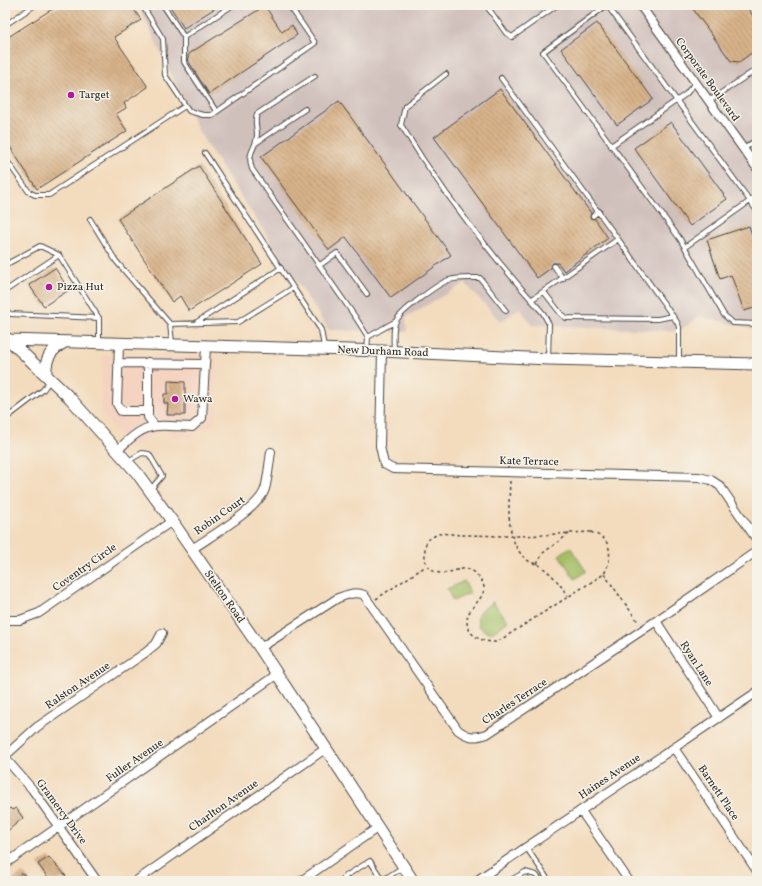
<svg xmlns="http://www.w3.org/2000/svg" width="762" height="886" font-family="Vollkorn,serif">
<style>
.built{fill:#f4d3c1}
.industrial{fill:#d0c0bc}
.green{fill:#a4be65;stroke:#687448}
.building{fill:url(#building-back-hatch)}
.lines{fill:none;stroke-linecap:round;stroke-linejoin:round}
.lane-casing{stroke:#494541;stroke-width:6}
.street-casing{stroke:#494541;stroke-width:10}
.secondary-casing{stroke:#494541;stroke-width:13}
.path{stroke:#494541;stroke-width:1.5;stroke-dasharray:3 3;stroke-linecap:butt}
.lane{stroke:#fff;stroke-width:4}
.street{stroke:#fff;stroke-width:8}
.secondary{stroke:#fff;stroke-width:11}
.poi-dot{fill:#b5179e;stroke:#f7f3e8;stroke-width:1.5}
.labels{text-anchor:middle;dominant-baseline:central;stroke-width:3;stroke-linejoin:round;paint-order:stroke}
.street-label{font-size:11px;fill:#2b2b2b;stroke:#f7f3e8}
.poi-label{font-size:11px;fill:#2b2b2b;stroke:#f7f3e8;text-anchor:start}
</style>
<defs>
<pattern id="building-back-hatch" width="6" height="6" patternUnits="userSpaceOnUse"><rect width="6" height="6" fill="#d8b38a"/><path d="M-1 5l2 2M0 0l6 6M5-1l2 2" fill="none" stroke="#af9271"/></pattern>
</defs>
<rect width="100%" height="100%" fill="#f7f3e8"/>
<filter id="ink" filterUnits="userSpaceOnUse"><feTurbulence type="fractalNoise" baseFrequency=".025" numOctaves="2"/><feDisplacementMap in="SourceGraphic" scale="8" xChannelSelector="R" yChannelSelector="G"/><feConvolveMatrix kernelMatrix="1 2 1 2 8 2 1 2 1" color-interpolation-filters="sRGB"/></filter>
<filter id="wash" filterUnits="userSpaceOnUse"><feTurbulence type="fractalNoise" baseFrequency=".012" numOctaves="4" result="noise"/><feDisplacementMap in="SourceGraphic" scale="16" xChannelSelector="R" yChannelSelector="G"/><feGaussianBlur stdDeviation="0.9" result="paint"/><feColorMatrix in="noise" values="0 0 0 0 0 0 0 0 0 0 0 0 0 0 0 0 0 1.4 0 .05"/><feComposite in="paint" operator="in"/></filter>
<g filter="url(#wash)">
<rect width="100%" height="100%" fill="#f3dbbd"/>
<!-- built -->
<path class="built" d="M103,355L216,357V407L218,410L215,412L217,415L214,418L216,422L191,437H171L164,428L134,448L101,413Z"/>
<!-- industrial -->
<path class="industrial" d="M138,5H757V330L700,316L679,331L532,325L520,308L501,322L465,283L406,317L407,332L329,330L200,134Z"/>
<!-- green -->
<path class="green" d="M570,547L586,571L575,579L559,555Z
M464,581L470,593L453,601L447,589Z
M493,602L508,621L494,632H486L479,626L477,616L482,610Z"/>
<g id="blocks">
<!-- building -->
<path class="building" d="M62,5H131L141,20L114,37L148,87L124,103L126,108L116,114L127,131L37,189L5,139V39L49,11Z
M169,5H220L184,28Z
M690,5H745L757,21V49L739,62L731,61Z
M263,7L267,9L282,32L292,25L297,35L209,94L189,62L188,56L190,53Z
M597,23L653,99L617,125L561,49Z
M500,89L591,213L590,218L595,219L608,238L564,271L558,263H553L551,268L537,278L434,137Z
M339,101L451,255L391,298L346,237L329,250L261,157Z
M671,122L727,199L690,226L634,148Z
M199,166L262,264L189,311L180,296L172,302L118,219Z
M749,226L757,249V307L744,311L731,275L720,279L707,240Z
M55,268L69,290L44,306L29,285Z
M168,381L185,382V415H167L168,404L164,403V394H168Z
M10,808L12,810L16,808L23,818L5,833V812Z
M49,857L66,876L59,881H50L38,864Z
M22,873L23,875L25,874L30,881H11Z"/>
</g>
</g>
<g filter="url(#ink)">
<use href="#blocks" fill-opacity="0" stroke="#494541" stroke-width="1"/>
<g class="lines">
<!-- lane casing -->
<g class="lane-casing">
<path id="lane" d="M142,5L163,39L165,75L189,111L203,115H212L315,43L289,5
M163,5L184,37
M486,5L506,33L512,37L557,5
M607,5L543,52L680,239L724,315L733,323L757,324
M607,5L750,201L685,247
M5,25L35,5
M446,74L405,106L401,125C442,192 491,255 543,313L549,324L548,359
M315,76L257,114C254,121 257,127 257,134C257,149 246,151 252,169L356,318L368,337L367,351
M501,78L618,239L531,300
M709,101L757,69
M216,111L184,62V37L233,5
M256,143L305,109
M611,146L686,94L695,83
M744,149L757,139
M205,153L317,324L321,330L324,347
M5,158L29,192L35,195H49L185,106
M757,194L750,201L757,211
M593,216L599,211
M90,219L116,261L170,324
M618,239L677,322L679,327V362
M5,265L40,246L59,255
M320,265L337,253L367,294
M554,266L563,279
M5,291L59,255L99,318V341
M544,292L561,314L566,318L658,319L673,316
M5,309L10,314L99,318
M197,322L281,268
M368,337L396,321
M172,343L170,324L238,322L293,288
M394,352C394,342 392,329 396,321C401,311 439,283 449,280C459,277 470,278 480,278L506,311
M5,419L43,390L50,380
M128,461L142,453L149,454L162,476L150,490
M526,847L549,881
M383,880L403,867
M347,881L344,877L370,861L383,881
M509,881L525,872L536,875L541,881"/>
</g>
<!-- street casing -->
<g class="street-casing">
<path id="street" d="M640,5L757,168
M119,344L117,404L121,411H148
M382,351L380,446L384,464L393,469L699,477L711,480L720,486L757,540
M148,362V417L154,425
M118,363L205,364
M117,451C146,421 153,425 192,427L202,418L206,347
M191,550C209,537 259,509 265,489C268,478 269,464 271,452
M5,620H20L39,613L172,521
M656,621L719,718
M260,648L338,598C347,595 355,591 364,595L458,730C469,738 475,738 487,734L656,621L757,551
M674,748L757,871
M5,756L37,727L145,653L156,644L162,633
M5,758L32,789L97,881
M581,811L629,881
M5,864L276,675
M136,881L325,749
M301,881L377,828
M476,881L757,692"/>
</g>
<!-- secondary casing -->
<g class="secondary-casing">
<path id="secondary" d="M8,339L70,398L137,473L172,521L260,648L413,881
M9,340L382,351L548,359L757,364
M46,375C45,359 50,350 65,342"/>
</g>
<!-- path -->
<path class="path" d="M510,481C509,506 504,545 530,562C533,563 536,564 539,565C551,573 560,583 568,597
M591,532C594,534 600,535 603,538C613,547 610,563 604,574L497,642C484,643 466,636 467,620C468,603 497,595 477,575C467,563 456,572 443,573C434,574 425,567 425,558C425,552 424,545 428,540C431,538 435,535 439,534C445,533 453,534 460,535C477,535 494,536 512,536C538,536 564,533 591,532Z
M537,564L543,553L570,533
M604,574L639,623
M376,599L426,566"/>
<!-- lane -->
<use href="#lane" class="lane"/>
<!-- street -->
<use href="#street" class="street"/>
<!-- secondary -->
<use href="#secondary" class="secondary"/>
</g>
</g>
<!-- markers -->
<g class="poi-dot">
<circle cx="71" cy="95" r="4"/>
<circle cx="49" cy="287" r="4"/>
<circle cx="175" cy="399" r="4"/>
</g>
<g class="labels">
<!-- street labels -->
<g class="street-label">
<text transform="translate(707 80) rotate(54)">Corporate Boulevard</text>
<text transform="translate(383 352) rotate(2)">New Durham Road</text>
<text transform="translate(529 462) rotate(1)">Kate Terrace</text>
<text transform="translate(220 516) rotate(-35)">Robin Court</text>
<text transform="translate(85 568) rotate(-35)">Coventry Circle</text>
<text transform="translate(224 597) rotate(55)">Stelton Road</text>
<text transform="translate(696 664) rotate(57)">Ryan Lane</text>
<text transform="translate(78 686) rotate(-34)">Ralston Avenue</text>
<text transform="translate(515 702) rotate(-33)">Charles Terrace</text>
<text transform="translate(135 761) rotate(-35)">Fuller Avenue</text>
<text transform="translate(610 777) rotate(-34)">Haines Avenue</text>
<text transform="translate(718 793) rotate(56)">Barnett Place</text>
<text transform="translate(224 806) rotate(-35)">Charlton Avenue</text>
<text transform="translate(61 812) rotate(54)">Gramercy Drive</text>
</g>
<!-- poi labels -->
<g class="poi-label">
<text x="79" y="95">Target</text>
<text x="57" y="287">Pizza Hut</text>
<text x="183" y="399">Wawa</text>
</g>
</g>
<!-- margin -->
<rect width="762" height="886" fill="none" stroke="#f7f3e8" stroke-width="20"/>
</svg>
